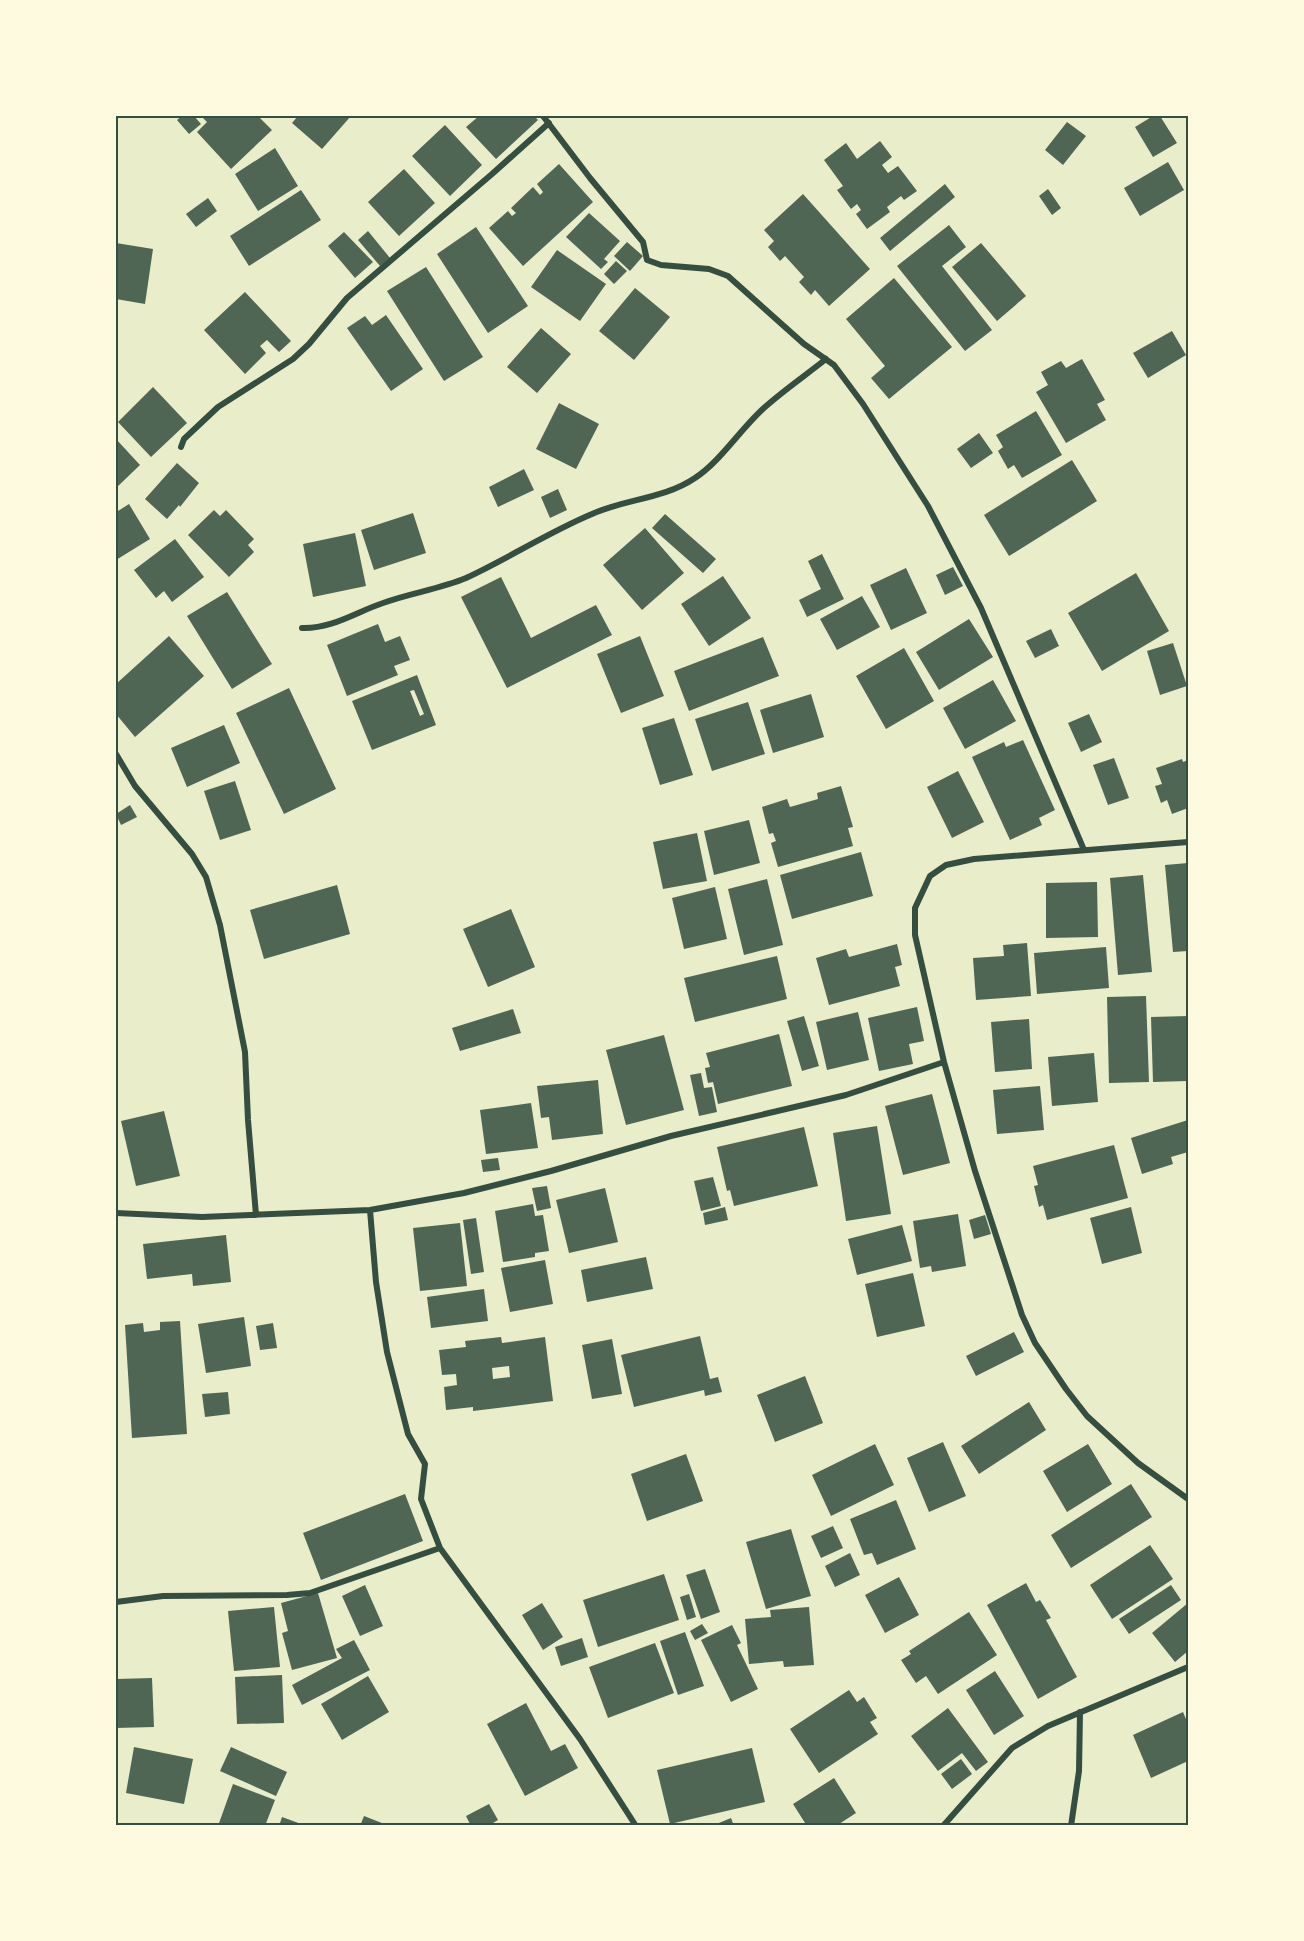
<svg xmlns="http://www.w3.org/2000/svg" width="1304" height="1941" font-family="'PT Sans Narrow',sans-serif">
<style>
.building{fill:#4f6655;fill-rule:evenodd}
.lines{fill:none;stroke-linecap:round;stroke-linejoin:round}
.minor{stroke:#344e41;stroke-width:6}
.neatline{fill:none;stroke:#344e41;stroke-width:2}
</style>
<rect width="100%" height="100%" fill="#e9edc9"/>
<!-- building -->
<path class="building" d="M182,116H194L201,124L189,134L177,120Z
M201,116H258L272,130L231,169L197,132L207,122Z
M298,116H351L322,149L292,123Z
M479,116H534L538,120L496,159L466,127Z
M1153,116H1160L1177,143L1153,157L1135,127Z
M1067,122L1086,136L1063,165L1045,150Z
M445,125L482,165L450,196L412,156Z
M880,141L892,157L882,165L888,173L898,166L917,191L904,200L901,196L887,207L890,212L867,229L856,214L861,210L857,204L851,209L837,190L843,186L824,160L846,143L857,159Z
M275,148L298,186L258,211L235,174Z
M1168,162L1184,190L1140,216L1124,188Z
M559,164L593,202L523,266L489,228L508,211L512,216L516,213L511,208L533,187L540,195L543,192L537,184Z
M404,169L435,203L399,236L368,202Z
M945,184L955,197L890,251L880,238Z
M1048,189L1061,208L1052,215L1039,196Z
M301,190L321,220L249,266L230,236Z
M803,194L870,269L829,306L815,290L811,295L799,282L804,277L785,256L780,261L768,247L774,241L764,230Z
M208,198L217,211L196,227L186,214Z
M589,213L620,241L604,259L608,262L601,269L566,237Z
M949,225L966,247L942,266L992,330L965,351L897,266Z
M476,227L528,306L488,333L437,254Z
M368,231L390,258L380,266L358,240Z
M344,232L373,262L355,278L328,246Z
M627,242L643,256L630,271L614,256Z
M116,243L153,249L145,304L116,299Z
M981,243L1026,296L997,321L952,267Z
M557,250L606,284L580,321L531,287Z
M616,261L627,271L614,284L604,274Z
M426,267L483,357L444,381L387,291Z
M894,278L952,347L889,399L871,378L885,366L846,319Z
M635,288L670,317L634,360L599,331Z
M245,292L291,341L279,352L267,340L260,346L266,353L245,374L204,330Z
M386,315L423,369L391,391L347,328L365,316L372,325Z
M541,328L571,354L537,393L507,367Z
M1172,331L1186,355L1148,378L1133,353Z
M1082,359L1105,400L1097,404L1106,420L1066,443L1036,392L1048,385L1041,372L1061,361L1066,368Z
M153,387L187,423L151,457L118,422Z
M559,403L599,424L576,469L536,449Z
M1036,411L1062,455L1022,478L1014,465L1008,469L998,451L1003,447L996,435Z
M979,433L993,453L971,468L957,449Z
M116,439L140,465L116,488Z
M1072,460L1097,501L1009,556L984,515Z
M177,463L199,483L180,507L179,505L167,519L145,499Z
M524,469L534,490L498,507L489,487Z
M558,489L567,510L550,518L541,497Z
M129,504L150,539L116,560V508L118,511Z
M214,510L220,516L226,510L254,539L248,545L254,552L229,577L188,535Z
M413,513L426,553L374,570L361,530Z
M665,514L716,559L703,573L652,528Z
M645,528L684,573L642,610L603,565Z
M355,533L366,586L313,597L303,544Z
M175,539L204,577L172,602L164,591L156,598L134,570Z
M822,554L844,599L807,617L799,600L821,589L808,561Z
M953,567L963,586L945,595L936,575Z
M906,568L927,613L891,630L870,585Z
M1136,573L1169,631L1102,671L1068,613Z
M723,576L751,618L709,646L681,604Z
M501,577L531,638L596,605L612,635L507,688L461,597Z
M227,592L272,664L232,689L187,616Z
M862,596L880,627L837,650L820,619Z
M969,619L993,657L939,690L916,652Z
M378,624L385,642L400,636L410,660L394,666L398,675L347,696L327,645Z
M1051,629L1059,646L1035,658L1026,641Z
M169,636L204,676L135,737L116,714V684Z
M640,636L664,696L621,713L597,654Z
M763,637L779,676L689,711L674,671Z
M1173,643L1187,686L1160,695L1147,651Z
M904,648L934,701L886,729L856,676Z
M417,675L436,725L372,750L352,701ZM414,690L424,714L420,716L410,691Z
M993,680L1016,721L965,749L943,708Z
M289,688L336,789L284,814L236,713Z
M811,694L824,737L773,753L760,710Z
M748,702L765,754L712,771L695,719Z
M1089,714L1102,742L1081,752L1068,723Z
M674,718L693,775L660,785L642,728Z
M224,725L240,763L187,787L171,748Z
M1023,740L1055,810L1039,818L1042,825L1010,840L972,757L1004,742L1006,747Z
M1114,758L1129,798L1108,805L1093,765Z
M1182,759L1183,762L1188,760V808L1172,814L1167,800L1161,803L1155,786L1162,784L1156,768Z
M958,771L984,822L952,838L927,787Z
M235,781L251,830L220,840L204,791Z
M841,786L853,827L848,828L853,846L778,867L771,843L776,841L773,833L769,834L762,807L787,799L790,807L818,799L817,793Z
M130,805L137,817L121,825L116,814Z
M749,820L760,863L714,875L704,831Z
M697,833L707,881L663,889L653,842Z
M861,852L873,896L792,919L780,875Z
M1188,863V951L1173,952L1165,865Z
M1143,875L1152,972L1118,975L1110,878Z
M767,879L783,945L744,955L728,889Z
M1097,882L1098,937L1046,938V883Z
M337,885L350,934L264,959L250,910Z
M715,887L727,939L684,949L672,898Z
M511,909L535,967L488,987L463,929Z
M1027,943L1031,996L976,1000L973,958L1004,956L1003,945Z
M897,944L902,965L895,967L900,986L829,1005L816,958L846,949L849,957Z
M1106,947L1109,988L1037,994L1034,953Z
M777,956L787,999L695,1022L684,978Z
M1146,996L1149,1082L1109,1083L1107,997Z
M917,1007L924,1041L909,1044L913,1064L879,1071L868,1018Z
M513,1009L521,1033L460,1051L452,1028Z
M858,1012L869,1060L827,1070L816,1022Z
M804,1016L819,1066L802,1071L787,1021Z
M1188,1016V1081L1153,1082L1151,1017Z
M1029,1019L1032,1069L995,1072L991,1022Z
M779,1034L792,1086L718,1104L713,1082L708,1083L705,1068L710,1067L706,1053Z
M664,1035L684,1110L626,1125L606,1050Z
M1094,1053L1098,1102L1052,1106L1048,1057Z
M701,1073L704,1088L712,1087L717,1112L699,1116L690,1075Z
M598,1080L603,1134L552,1140L549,1117L541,1118L537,1086Z
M1040,1086L1044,1130L997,1134L993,1090Z
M932,1094L950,1163L903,1175L885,1106Z
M531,1103L538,1148L486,1154L480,1110Z
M164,1111L180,1176L136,1186L121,1121Z
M1188,1120V1152L1171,1157L1173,1164L1142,1174L1131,1138Z
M877,1126L891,1214L846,1221L833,1133Z
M804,1127L818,1186L734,1206L730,1190L727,1191L717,1147Z
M1114,1145L1128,1198L1047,1220L1043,1205L1039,1207L1034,1186L1038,1185L1033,1166Z
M498,1158L500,1170L483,1172L481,1160Z
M713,1177L721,1206L701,1211L694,1181Z
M547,1186L551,1208L537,1211L532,1188Z
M605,1188L618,1242L569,1253L556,1200Z
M533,1204L535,1216L543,1215L549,1251L535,1253V1257L503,1262L495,1211Z
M725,1207L728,1220L705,1225L703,1213Z
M1131,1207L1142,1253L1102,1264L1090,1218Z
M958,1214L966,1266L932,1272L931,1266L920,1268L913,1221Z
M985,1215L991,1234L974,1239L969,1220Z
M476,1218L484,1272L471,1274L463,1220Z
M460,1223L467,1286L420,1291L413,1228Z
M902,1225L912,1261L857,1275L848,1239Z
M226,1235L231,1282L193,1286L192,1274L147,1279L143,1244Z
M646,1257L653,1289L587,1302L581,1270Z
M545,1260L553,1304L510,1312L501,1268Z
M913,1273L925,1326L877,1337L865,1284Z
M484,1289L488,1321L431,1328L427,1297Z
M244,1317L251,1366L206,1373L198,1324Z
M180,1321L187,1434L132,1438L125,1325L143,1323L144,1332L160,1330V1322Z
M273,1323L277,1348L260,1350L256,1326Z
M1014,1332L1024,1352L976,1376L966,1356Z
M700,1336L710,1379L718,1377L722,1392L705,1396L704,1390L634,1407L621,1355Z
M501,1337L502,1343L545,1337L553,1401L473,1411V1407L446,1410L444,1387L457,1385L456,1374L442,1375L439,1350L466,1347L465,1341ZM509,1366L510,1377L493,1379L492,1368Z
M612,1339L622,1394L592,1399L582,1345Z
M805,1376L823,1423L775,1442L757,1395Z
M228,1392L230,1414L205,1417L202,1394Z
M1029,1402L1046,1430L979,1474L961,1446Z
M943,1442L966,1496L929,1512L907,1458Z
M875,1444L894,1485L831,1516L812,1475Z
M1088,1444L1112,1484L1067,1512L1043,1471Z
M686,1454L703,1501L647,1521L631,1474Z
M1131,1484L1152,1517L1071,1568L1051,1535Z
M405,1494L423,1541L321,1580L303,1533Z
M896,1500L916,1549L877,1565L872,1553L864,1555L850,1519Z
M833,1526L843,1548L821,1558L811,1536Z
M791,1529L811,1596L766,1609L746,1542Z
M1150,1545L1173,1579L1112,1619L1090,1585Z
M850,1553L860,1575L835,1587L825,1566Z
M705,1569L720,1612L701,1619L686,1575Z
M664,1574L679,1620L598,1647L583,1600Z
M899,1577L919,1615L885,1633L865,1595Z
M1026,1583L1036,1602L1040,1600L1051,1618L1046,1620L1077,1677L1038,1699L987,1605Z
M365,1585L383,1626L360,1636L342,1596Z
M1171,1585L1181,1600L1129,1634L1119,1619Z
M318,1593L337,1658L292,1670L282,1633L288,1631L281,1603Z
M689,1594L696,1617L687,1620L680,1597Z
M542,1603L563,1637L543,1650L522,1615Z
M1188,1603V1651L1175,1662L1152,1633Z
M274,1607L280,1667L234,1671L228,1611Z
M809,1607L814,1665L784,1667L783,1661L749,1664L745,1619L771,1617L770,1610Z
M969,1612L997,1655L938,1694L926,1676L916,1683L901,1660L911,1654L909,1651Z
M702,1624L708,1633L695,1640L690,1631Z
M732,1625L741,1643L737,1645L758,1689L731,1702L701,1640Z
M685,1632L704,1686L678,1695L660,1641Z
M582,1638L588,1657L561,1666L555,1647Z
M354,1640L370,1670L302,1705L292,1685L342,1658L336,1649Z
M655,1643L674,1693L608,1718L589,1667Z
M995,1671L1024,1716L994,1735L966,1690Z
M282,1675L284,1723L237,1724L235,1677Z
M368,1676L389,1712L342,1740L321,1704Z
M152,1678L154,1727L116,1728V1679Z
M849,1690L857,1702L864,1697L877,1718L870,1722L878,1734L819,1773L790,1729Z
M526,1703L551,1751L565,1744L578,1768L525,1796L487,1724Z
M948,1708L988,1762L976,1771L962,1753L938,1771L911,1736Z
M1183,1712L1188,1724V1761L1151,1778L1133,1735Z
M134,1747L193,1759L184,1804L126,1793Z
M231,1747L287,1772L276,1796L220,1771Z
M752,1748L765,1802L670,1824L657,1770Z
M961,1759L972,1774L952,1789L941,1774Z
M834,1778L856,1813L836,1826H807L793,1804Z
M233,1784L275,1800L265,1826H218Z
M489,1804L498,1820L488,1826H471L466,1816Z
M364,1816L387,1825V1826H360Z
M282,1817L304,1825V1826H279Z
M731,1818L734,1826H714V1825Z"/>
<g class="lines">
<!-- minor -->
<path class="minor" d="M543,116L590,178L643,242L647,260L661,265L709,269L728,276L804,344L834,365L863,404L928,506L981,608L1084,850
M181,447L184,439L218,407L293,359L309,344L347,298L492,174L549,123
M302,628C332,629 356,612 383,603C410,593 440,589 466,578C509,558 549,532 592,514C625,499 664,499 695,478C721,461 741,428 765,407C784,390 806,375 826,359
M116,754L135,786L192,854L206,877L220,925L245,1052L248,1120L256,1215
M1188,842L974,859L946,865L930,876L915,908V935L944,1062L975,1171L1022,1315L1035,1343L1066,1389L1087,1416L1138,1463L1188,1499
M370,1210L376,1282L387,1352L408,1434L425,1464L421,1499L440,1548L580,1739L636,1826
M116,1213L202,1217L370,1210L464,1193L551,1171L671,1136L846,1095L944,1062
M116,1602L163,1596L287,1595L310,1593L440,1548
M943,1826L1012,1748L1048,1726L1188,1667
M1071,1826L1079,1771L1080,1712"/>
</g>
<!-- border -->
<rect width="1304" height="1941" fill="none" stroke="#fefae0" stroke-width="234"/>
<rect x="117" y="117" width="1070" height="1707" class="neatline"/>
</svg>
